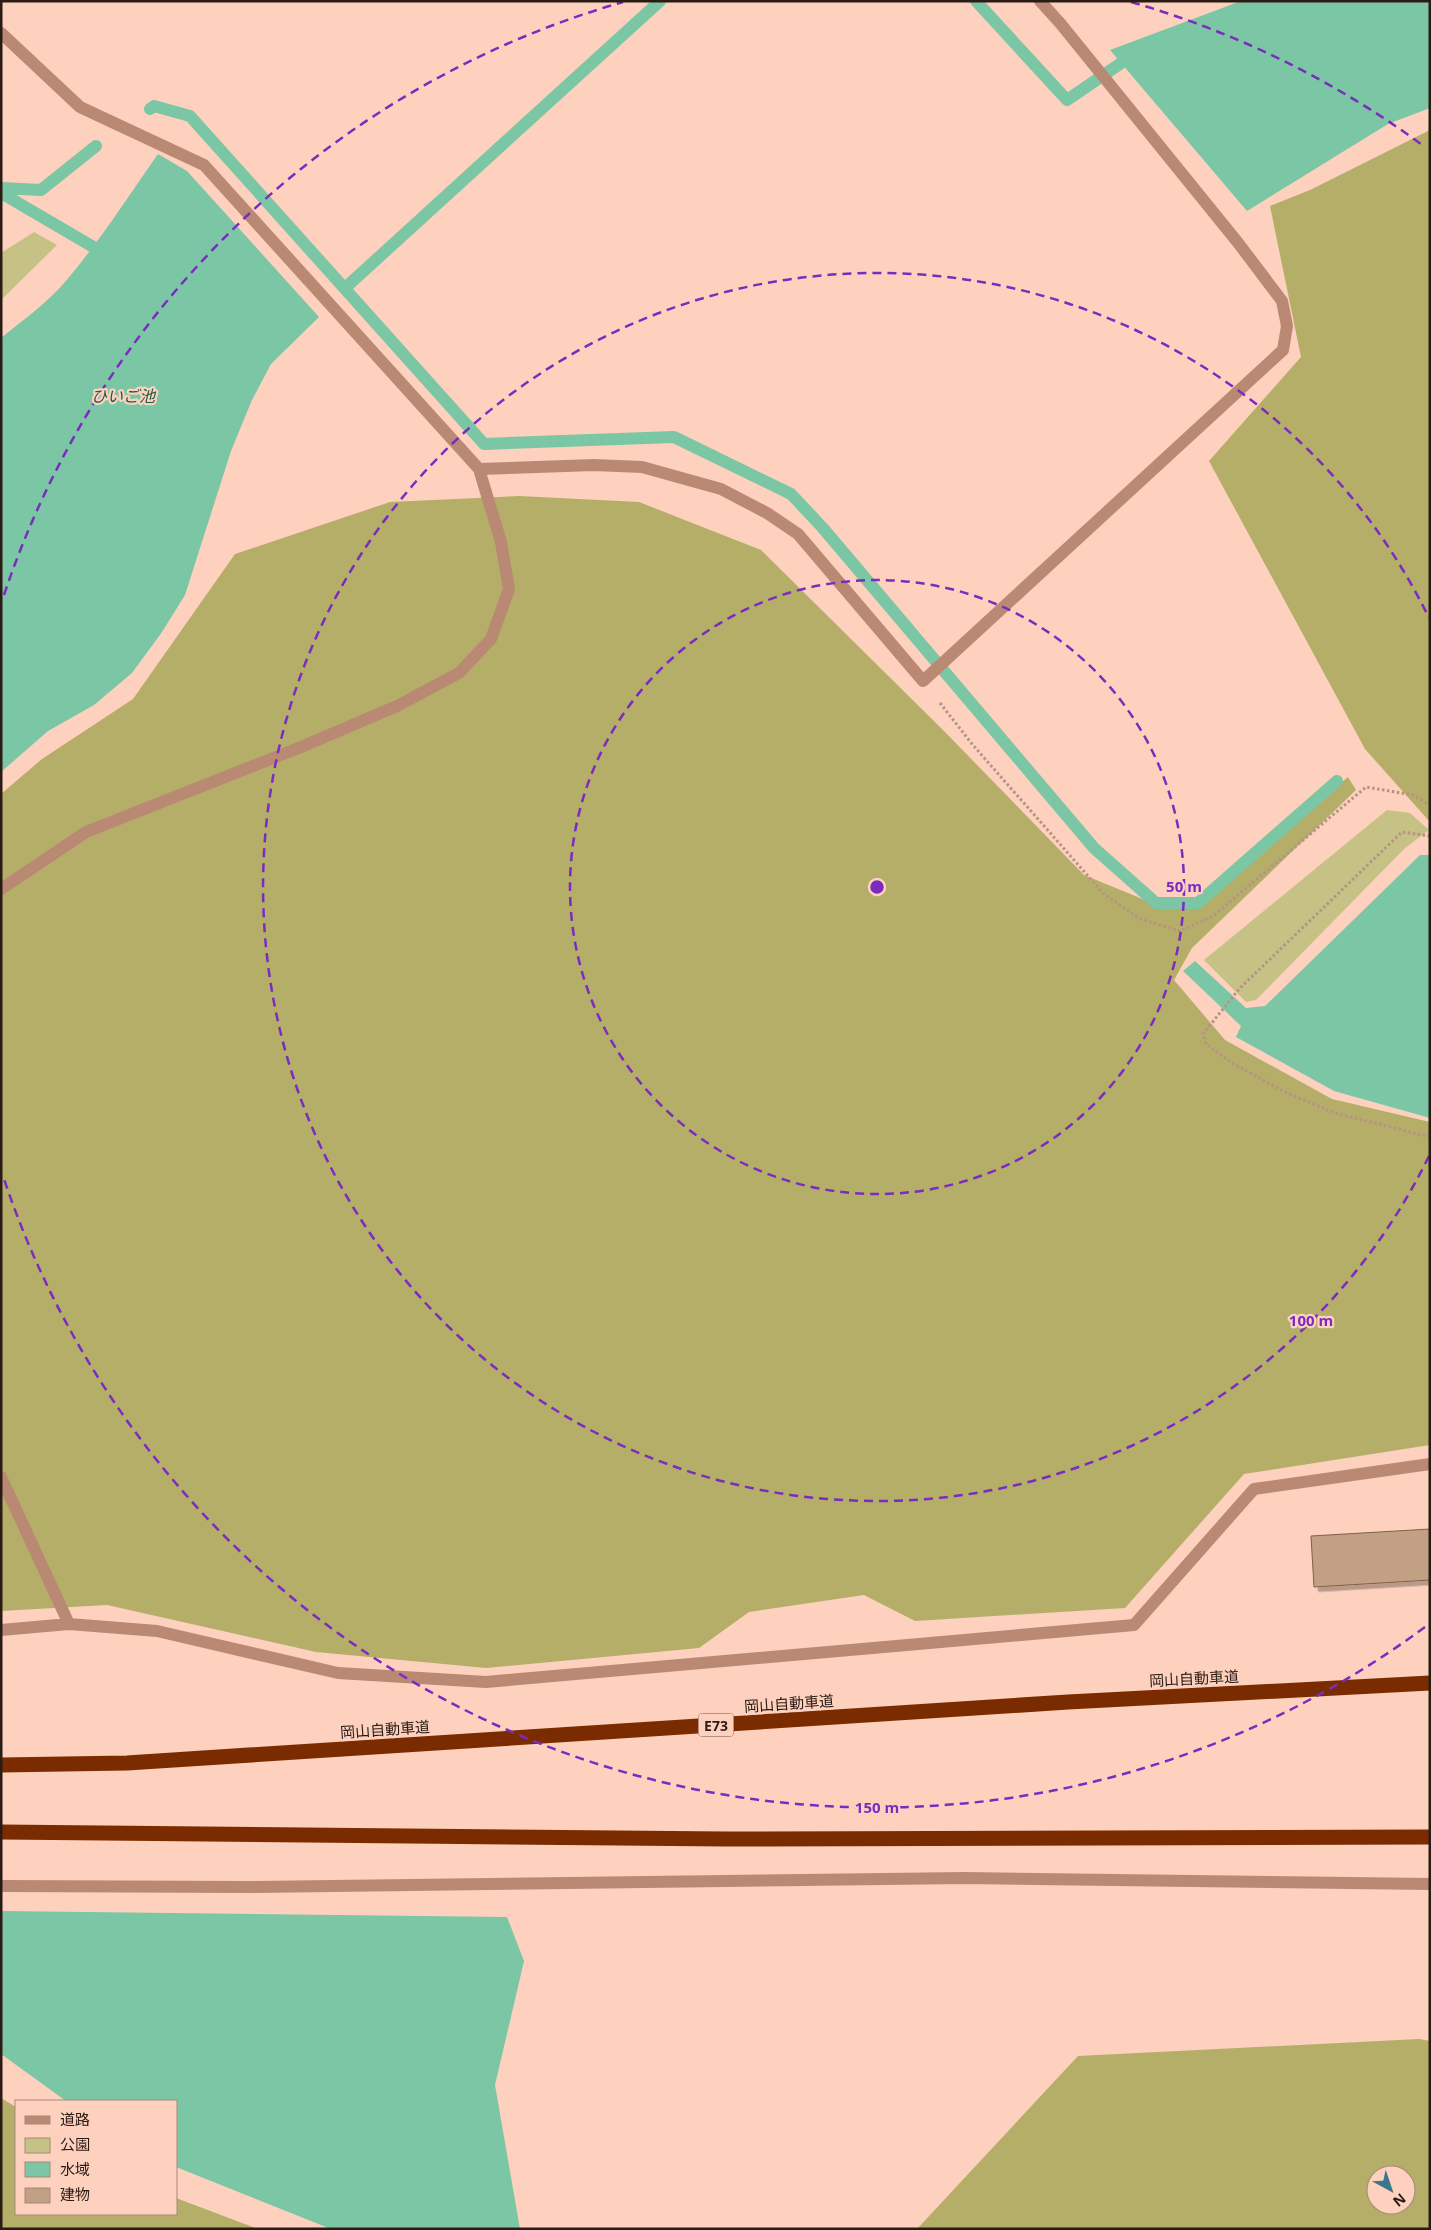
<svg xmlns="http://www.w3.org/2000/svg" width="1431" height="2230" font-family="'Open Sans','Noto Sans JP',sans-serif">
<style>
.green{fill:#c6c184}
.forest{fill:#b4ae69;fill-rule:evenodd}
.water{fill:#7bc6a4}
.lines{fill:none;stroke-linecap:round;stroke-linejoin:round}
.stream{stroke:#7bc6a4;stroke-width:12}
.building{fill:#c1a083;stroke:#7f6145;filter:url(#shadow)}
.path{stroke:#b69385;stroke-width:3;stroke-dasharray:2.5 2.5;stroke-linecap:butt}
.minor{stroke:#ba8974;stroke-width:12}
.motorway{stroke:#7a2c00;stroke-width:15}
.ring{fill:none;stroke:#7b2cbf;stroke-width:2.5;stroke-dasharray:9 6}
.labels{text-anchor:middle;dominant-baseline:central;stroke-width:4.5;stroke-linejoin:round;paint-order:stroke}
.shield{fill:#fdd1be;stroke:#6a5248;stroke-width:1}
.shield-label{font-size:14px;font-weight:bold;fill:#2b1b15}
.street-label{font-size:15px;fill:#2b1b15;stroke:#fdd1be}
.water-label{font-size:16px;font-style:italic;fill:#225b44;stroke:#fdd1be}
.centre{fill:#7b2cbf;stroke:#fdd1be;stroke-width:2.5}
.ring-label{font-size:15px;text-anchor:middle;font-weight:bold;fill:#7b2cbf;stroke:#fdd1be;stroke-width:4.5;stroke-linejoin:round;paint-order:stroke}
</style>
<defs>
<filter id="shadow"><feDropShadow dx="4.5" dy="4.5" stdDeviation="0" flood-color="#0004"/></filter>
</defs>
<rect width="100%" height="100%" fill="#fdd1be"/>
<!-- green -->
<path class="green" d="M34,232L57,245L1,300V253Z
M1387,810L1410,813L1429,830L1405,848L1256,1000L1246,1002L1204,960Z"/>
<!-- forest -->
<path class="forest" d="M1430,130V822L1365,749L1209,461L1301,357L1270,206L1310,190Z
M519,496L639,502L761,550L945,732L1084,875L1145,900L1153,907L1198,908L1348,777L1356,790L1192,948L1174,980L1225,1040L1332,1099L1430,1122V1445L1244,1474L1125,1608L915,1621L864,1595L749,1612L699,1648L486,1668L316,1652L107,1605L1,1611V794L42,759L133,699L235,554L390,502Z
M1419,2039L1430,2041V2229H917L1078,2056ZM1376,2175H1406V2205H1376Z
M1,2098L16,2107V2214H176V2198L258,2229H1Z"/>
<!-- water -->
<path class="water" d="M1241,1H1430V108L1388,124L1247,211L1110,50Z
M158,154L187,171L319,317L271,364L252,400L231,451L185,595L162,632L132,673L94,705L48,731L1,772V338C23,320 47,303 65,282C99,242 128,197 158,154Z
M1420,855H1430V1118L1334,1091L1236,1037L1241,1026L1183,971L1195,961L1246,1008L1265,1006Z
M1,1911L507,1917L524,1961L495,2085L520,2229H331L176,2167V2101H66L1,2054Z"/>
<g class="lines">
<!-- stream -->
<path class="stream" d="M976,1L1067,100L1130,57
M150,109L154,106L190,116L484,444L674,437L791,494L822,527L1094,848L1156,903H1198L1337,781
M1,188L41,190L96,146
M1,193L107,255
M345,288L660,1"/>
</g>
<!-- building -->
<path class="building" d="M1430,1529V1580L1314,1587L1311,1536Z"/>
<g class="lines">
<!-- path -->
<path class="path" d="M940,703L972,744L1103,893L1140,919L1180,931L1213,916L1366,787L1413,795L1430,805
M1430,836L1402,832L1239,989L1203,1034L1206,1044L1232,1063L1285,1092L1335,1113L1430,1137"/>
<!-- minor -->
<path class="minor" d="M1,33L80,107L204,165L479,469L501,542L509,589L491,639L459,673L397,706L301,747L86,832L1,889
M479,469L594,465L642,467L721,489L767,513L798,534L923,681L1283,350L1287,326L1282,301L1239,244L1060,23L1040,1
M1,1477L69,1624
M1,1630L69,1624L157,1631L338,1673L486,1682L1134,1625L1254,1489L1430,1464
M1,1886L249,1887L965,1878L1430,1884"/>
<!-- motorway -->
<path class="motorway" d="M1,1765L127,1763L1068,1702L1430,1683
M1,1832L726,1839L1430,1837"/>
</g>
<!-- distance rings -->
<g class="ring">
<circle cx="877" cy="887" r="307"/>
<path d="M1429 1156A614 614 0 1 1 1429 618"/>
<path d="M1425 1627A921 921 0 0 1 4 1179M4 595A921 921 0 0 1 623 2M1131 2A921 921 0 0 1 1425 147"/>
</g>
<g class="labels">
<!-- shield labels -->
<rect class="shield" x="698.5" y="1713.5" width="35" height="23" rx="4"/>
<g class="shield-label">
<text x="716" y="1725">E73</text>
</g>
<!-- street labels -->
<g class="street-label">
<text transform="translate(1194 1678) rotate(-3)">岡山自動車道</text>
<text transform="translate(789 1703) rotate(-4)">岡山自動車道</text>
<text transform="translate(385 1729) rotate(-4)">岡山自動車道</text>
</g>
<!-- water labels -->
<g class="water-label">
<text x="123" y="396">ひいご池</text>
</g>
</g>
<circle cx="877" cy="887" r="8" class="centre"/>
<g class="ring-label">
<text x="1184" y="892">50 m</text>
<text x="1311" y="1326">100 m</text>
<text x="877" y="1813">150 m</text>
</g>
<!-- border -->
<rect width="1431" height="2230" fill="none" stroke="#2b1b15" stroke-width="5"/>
<!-- legend -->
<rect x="15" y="2100" width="162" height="115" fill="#fdd1be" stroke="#a9887a"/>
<rect x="25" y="2116" width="25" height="8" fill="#ba8974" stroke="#a9887a"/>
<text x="60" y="2125" font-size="15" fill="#2b1b15">道路</text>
<rect x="25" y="2138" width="25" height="15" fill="#c6c184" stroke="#a9887a"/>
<text x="60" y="2150" font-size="15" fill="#2b1b15">公園</text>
<rect x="25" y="2162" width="25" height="15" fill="#7bc6a4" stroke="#a9887a"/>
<text x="60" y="2175" font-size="15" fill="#2b1b15">水域</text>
<rect x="25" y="2188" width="25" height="15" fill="#c1a083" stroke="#a9887a"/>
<text x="60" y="2200" font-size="15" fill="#2b1b15">建物</text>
<!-- north arrow -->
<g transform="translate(1391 2190) rotate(140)"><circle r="24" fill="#fdd1be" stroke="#a9887a"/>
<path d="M0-4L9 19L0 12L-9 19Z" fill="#3a778d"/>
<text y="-8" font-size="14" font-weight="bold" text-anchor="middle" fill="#2b1b15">N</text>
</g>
</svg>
